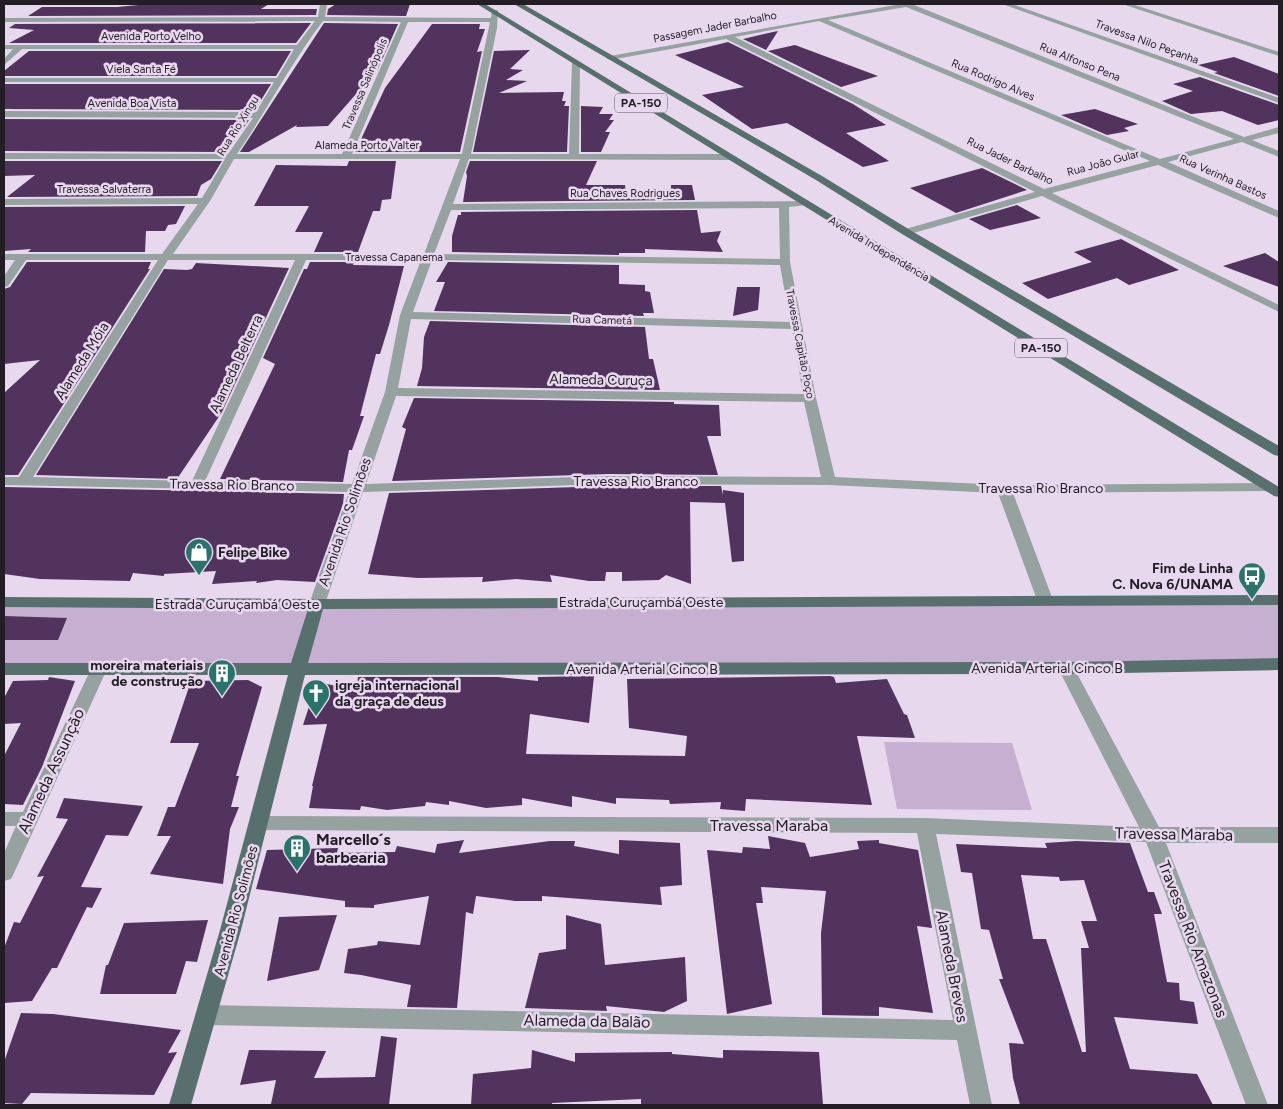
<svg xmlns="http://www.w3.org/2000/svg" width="1283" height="1109" font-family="Figtree,sans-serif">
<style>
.green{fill:#c6afd0}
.building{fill:#51335e;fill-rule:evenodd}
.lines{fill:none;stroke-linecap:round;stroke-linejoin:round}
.minor{fill:#95a2a0;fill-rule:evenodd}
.major{fill:#58706d;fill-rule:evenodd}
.labels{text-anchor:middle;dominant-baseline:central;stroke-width:5;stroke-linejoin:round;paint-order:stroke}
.far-street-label{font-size:11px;fill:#231d25;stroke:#e7d8ee}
.shield{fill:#e7d8ee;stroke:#5e5561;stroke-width:1}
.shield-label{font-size:12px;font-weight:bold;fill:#231d25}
.street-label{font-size:14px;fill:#231d25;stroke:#e7d8ee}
.poi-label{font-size:14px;font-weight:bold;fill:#231d25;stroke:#e7d8ee;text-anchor:start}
.near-street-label{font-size:16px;fill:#231d25;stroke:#e7d8ee}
.near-poi-label{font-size:16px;font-weight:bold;fill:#231d25;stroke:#e7d8ee;text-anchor:start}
</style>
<rect width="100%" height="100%" fill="#e7d8ee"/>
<!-- green -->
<path class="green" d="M1279,601V661L4,669V602L317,604Z
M884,742L1012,743L1032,810L897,809Z"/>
<!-- building -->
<path class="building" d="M149,4H269L261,9H317L316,15L28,16L42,7H117Z
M336,4H410L406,16L327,15L328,9Z
M311,23L296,43H9L34,30L9,28L15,24Z
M324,23L398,24L378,69L328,126L296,127L297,125L249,152H240Z
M432,24H480L479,29H485L477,52L482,51L460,152H355L385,88Z
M778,31L766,50L743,39L773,32Z
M728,42L853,104L886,125L846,133L889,161L863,167L787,123L752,129L702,95L744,87L675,55Z
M795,45L878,76L841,87L768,51Z
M530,50L510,69L523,70L506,80L527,81L499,93L564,92L562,101H566L564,106H569L567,152H473L494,51Z
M29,51H291L276,76H4V71Z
M1234,57L1279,74V96L1214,73L1218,72L1198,65Z
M1200,77L1279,105V120L1258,125L1222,111L1191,114L1162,101L1193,91L1173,84Z
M4,84H271L255,110L4,109Z
M581,106L603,107L599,114H613L609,120H614L605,132H610L601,152H581Z
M1095,109L1138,124L1124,128L1129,131L1107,135L1061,115Z
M4,119L249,120L227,152L4,151Z
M4,161H222L211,179L201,185L197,196L7,197L35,175L4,176Z
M349,161H396L391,199L382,200L380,211H373L358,252H314L323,232H295L309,206H254L276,165L347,166Z
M470,161H597L586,185H625L626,194L671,192V185H692L695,200L463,202L467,176L466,172Z
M982,168L1027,190L956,213L910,188Z
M1017,205L1041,218L990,230L969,219Z
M185,206L176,224L168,225L165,231H146L145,252H28L31,249L4,251V207Z
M697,210L701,233L721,231L717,241L723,252L645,249V253H619V255L452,252V236L458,215H461V212Z
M1121,239L1179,270L1129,285L1117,278L1048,299L1022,283L1092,262L1074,252Z
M1265,253L1279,262V287L1223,266Z
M27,262H151L148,269H150L18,475H4V393L40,360L4,364V289L10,287Z
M310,262H354L353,265L404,266L389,325L380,354H376L360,416H364L352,450H349L343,482L220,479L275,364L263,358L304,269H307Z
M448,262L619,265V284L645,285V291L650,292L654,313H643L644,316L434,311L445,282H436Z
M196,263L289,268L222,412L177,479L36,475L164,269L187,270L192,269Z
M737,287H760L758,310L733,316Z
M430,321L645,327L649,359H653L660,390L417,386L422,368L424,337Z
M414,398L674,402V404L719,405L721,436H707L718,475L608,474L392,481L406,429L402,427Z
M608,486H721L723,495V490L744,493V561L732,562L725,503L690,502L691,584L666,575L659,580L622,581V572H606L605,581H589L550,575L552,582L516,579L482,582L483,577L418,578L368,574L389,493Z
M4,487L214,491L344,494L343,504L315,582L277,580L256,583L257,581L212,584L216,571L164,574V576L133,573L130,581L40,579L4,574Z
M4,616L67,618L58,640H4Z
M594,676L589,723L530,714L526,754L685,756L687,736L629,728L627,679L830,676L834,677L836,683L887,679L904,714L907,715L915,738L857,736L872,805L746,799L745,811L720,809L721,802L670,804L669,800L616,798V804L572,796V807L522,798V805L486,808L449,801V805L426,802L425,806L387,810L361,806L360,810L309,808L313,786H312L327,724L303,725L317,682L356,690L358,677H498L538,681V677Z
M49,677L75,681L42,767L23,805L4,804V756L21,723L4,724V698L13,681L48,680Z
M248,680L262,687L236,776H239L231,807H239L230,829L223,884L150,874L171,836H157L168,807H175L199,743H170L191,681Z
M64,798L143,806L128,836L106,835L81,887L102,888L92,908L87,907L57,968H52L32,1001L4,1003V948L14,922L20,923L44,876L37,877L68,819L56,818Z
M768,836L805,843L810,857L859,849L857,841L879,840V843L918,850L932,928L917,926L933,1013L879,1007V1016L822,1015L821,933L826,891L761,887L763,903H756L772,1004L727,1014L707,850L742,853L743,847L770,849Z
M464,840L459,853L550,841H575L574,846L619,854V840L680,843L682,885L660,887L662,905L542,896V901H515L476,896L473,914L466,912L457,1008L407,1007L411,985L361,975L344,973L348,949L377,945L378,941L420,945L429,896L374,905V908L345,907V901L256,889L267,850L338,848L337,853L395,852L397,846L435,853L437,844Z
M1076,841L1130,843L1148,892H1154L1162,914H1154L1167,982L1179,983L1180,1000L1194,1002L1198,1024L1114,1017L1130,1069L1197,1074L1213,1105H1020L1013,1078L1009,1043L1024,1044L999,979H1003L989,930L981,929L972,873L961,872L956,844L1047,848L1045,843ZM1021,875L1059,877L1060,881L1084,880L1097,921H1081L1089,948H1081L1086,1052H1082L1046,939H1033Z
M337,915L319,970L267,981L279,917Z
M566,915L601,924L605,965L685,957L687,1001L664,1012L606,1006L607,1011L525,1008L539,953L566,949Z
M208,920L197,962L186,961L176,994H100L106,965H108L124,923Z
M21,1013L53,1014L181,1030L168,1053L177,1052L154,1095L31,1093L22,1104L4,1103V1062Z
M381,1036L397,1038L389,1105L271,1104L276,1080L240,1085L249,1050L326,1051L314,1078L375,1077Z
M532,1050L575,1062V1053L672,1052V1054L723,1058V1050L819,1052L823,1105H641V1099L552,1103V1105H471L473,1074L531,1068Z"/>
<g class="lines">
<!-- minor -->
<path class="minor" d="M320,4H327L325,17L491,18L492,10H498L497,28L471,154H569L572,63L576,61L580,63L579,154H730L735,157L730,160L469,159L453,204L807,201V205L789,207L790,262L816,398L835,477L1004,485L1269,483L1276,487L1269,491L1013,493L1053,600L1051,604L1045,605L1039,604L1037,600L998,493L829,485L608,484L363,492L325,604L323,608L317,609L311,608L309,604L349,492L4,485V477H19L158,260H26L8,286L4,287V276L15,260H4V254H162L198,204L4,205V199L202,198L225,159H4V153L228,154L253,118L4,117V111L256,112L274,82H4V78H277L294,49H22L4,65V59L13,49H4V45H297L315,21L4,22V18L318,17ZM323,21L401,22L342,154H237C267,110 291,63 323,21ZM408,22H490L462,154H352ZM234,159H460L424,254H173L210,201ZM779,208L780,259L434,254L451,210ZM168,260H295L192,481L33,477ZM306,260H421L400,315L385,392L352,484L205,481ZM432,260L780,265L790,322L413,312ZM411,319L792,329L803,394L398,388ZM396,396L804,402L821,477L608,476L366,484Z
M901,4H915L914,5L1244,137L1279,127V133L1252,140L1279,151V157L1242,142L1168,162L1279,211V218L1158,165L1052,193L1279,305V312L1042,196L910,234H902L901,232L902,230L1035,192L726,39L610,60L606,58L610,56ZM906,7L1234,139L1160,159L828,20ZM819,21L1150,161L1044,189L735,37Z
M1002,4H1012L1279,98V103Z
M1122,4H1132L1279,52V56Z
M1066,662L1072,664L1074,668L1159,827H1279V843H1166L1268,1105H1246L1146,842L936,834L992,1105H970L957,1040L208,1025L200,1022L197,1015L200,1008L208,1005L953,1020L917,833L259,830L252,828L250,823L252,818L259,816L925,818L1139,827L1058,668L1060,664Z
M99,663L105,665L107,669L14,873L11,879L4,881V853L16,826H4V812H23L91,669L93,665Z"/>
<!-- major -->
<path class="major" d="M477,4H485L1279,487V497L1274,496Z
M514,4H523L822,176L910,230L1279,446V456L1274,455L902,234L816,180Z
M1279,595V605L323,609L308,663L1066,662L1279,658V670L1066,674L305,675L241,930L191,1105H169L220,930L288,675H4V663H291L308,609L4,607V597L317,599Z"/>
</g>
<!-- icons -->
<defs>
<g id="shop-pin" transform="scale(1.4375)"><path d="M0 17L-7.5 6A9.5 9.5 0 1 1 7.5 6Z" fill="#2a736b" stroke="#e7d8ee"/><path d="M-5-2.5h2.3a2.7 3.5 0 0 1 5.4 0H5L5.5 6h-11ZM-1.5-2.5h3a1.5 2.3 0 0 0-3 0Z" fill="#fff"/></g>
<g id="bus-pin" transform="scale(1.4375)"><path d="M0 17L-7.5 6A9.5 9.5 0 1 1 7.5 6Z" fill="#2a736b" stroke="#e7d8ee"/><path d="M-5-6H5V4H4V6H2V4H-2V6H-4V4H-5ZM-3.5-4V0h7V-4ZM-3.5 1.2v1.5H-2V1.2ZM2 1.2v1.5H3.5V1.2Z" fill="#fff"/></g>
<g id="building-pin" transform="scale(1.4375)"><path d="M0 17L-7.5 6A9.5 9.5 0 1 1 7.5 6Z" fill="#2a736b" stroke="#e7d8ee"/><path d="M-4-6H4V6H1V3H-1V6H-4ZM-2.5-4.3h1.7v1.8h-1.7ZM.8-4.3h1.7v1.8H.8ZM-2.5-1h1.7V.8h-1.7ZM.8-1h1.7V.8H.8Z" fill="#fff"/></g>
<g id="church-pin" transform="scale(1.4375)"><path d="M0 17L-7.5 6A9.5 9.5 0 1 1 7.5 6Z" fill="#2a736b" stroke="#e7d8ee"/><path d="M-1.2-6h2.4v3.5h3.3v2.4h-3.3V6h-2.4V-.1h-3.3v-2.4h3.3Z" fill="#fff"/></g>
</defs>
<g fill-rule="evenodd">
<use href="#shop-pin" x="199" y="552"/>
<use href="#bus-pin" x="1252" y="576"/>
<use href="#building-pin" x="222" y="673"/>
<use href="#church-pin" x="316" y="693"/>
<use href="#building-pin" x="297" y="848"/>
</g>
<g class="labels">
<!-- far-street labels -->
<g class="far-street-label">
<text transform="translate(715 27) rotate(-11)">Passagem Jader Barbalho</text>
<text x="151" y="36">Avenida Porto Velho</text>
<text transform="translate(1147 42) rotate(20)">Travessa Nilo Peçanha</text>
<text transform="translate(1080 62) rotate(22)">Rua Alfonso Pena</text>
<text x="141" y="69">Viela Santa Fé</text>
<text transform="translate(993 80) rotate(23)">Rua Rodrigo Alves</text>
<text transform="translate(365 84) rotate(-67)">Travessa Salinópolis</text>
<text x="132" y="103">Avenida Boa Vista</text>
<text transform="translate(238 126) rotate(-58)">Rua Rio Xingu</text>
<text x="367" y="145">Alameda Porto Valter</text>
<text transform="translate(1010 161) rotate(26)">Rua Jader Barbalho</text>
<text transform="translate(1103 163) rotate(-15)">Rua João Gular</text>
<text transform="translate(1223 177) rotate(24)">Rua Verinha Bastos</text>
<text x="104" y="189">Travessa Salvaterra</text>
<text x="625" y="193">Rua Chaves Rodrigues</text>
<text transform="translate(879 249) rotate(31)">Avenida Independência</text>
<text x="394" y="257">Travessa Capanema</text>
<text transform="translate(602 320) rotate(2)">Rua Cametá</text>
<text transform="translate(800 344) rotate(79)">Travessa Capitão Poço</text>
</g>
<!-- shield labels -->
<g class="shield">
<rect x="615" y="93.5" width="52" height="19" rx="4"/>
<rect x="1015" y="338.5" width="52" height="19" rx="4"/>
</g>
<g class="shield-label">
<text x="641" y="103">PA-150</text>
<text x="1041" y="348">PA-150</text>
</g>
<!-- street labels -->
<g class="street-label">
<text transform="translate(82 361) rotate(-58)">Alameda Móia</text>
<text transform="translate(236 364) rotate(-65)">Alameda Belterra</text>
<text transform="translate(601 380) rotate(1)">Alameda Curuça</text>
<text x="636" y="481">Travessa Rio Branco</text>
<text transform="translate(232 485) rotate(1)">Travessa Rio Branco</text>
<text x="1041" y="488">Travessa Rio Branco</text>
<text transform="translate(345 522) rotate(-71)">Avenida Rio Solimões</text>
<text x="641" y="602">Estrada Curuçambá Oeste</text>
<text x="237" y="604">Estrada Curuçambá Oeste</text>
<text x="1047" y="668">Avenida Arterial Cinco B</text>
<text x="642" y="669">Avenida Arterial Cinco B</text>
<text transform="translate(236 911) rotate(-75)">Avenida Rio Solimões</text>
</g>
<!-- poi labels -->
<g class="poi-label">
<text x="218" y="552">Felipe Bike</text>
<text x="1233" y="568" text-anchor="end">Fim de Linha<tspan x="1233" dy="16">C. Nova 6/UNAMA</tspan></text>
<text x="203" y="665" text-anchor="end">moreira materiais<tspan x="203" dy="16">de construção</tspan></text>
<text x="335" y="685">igreja internacional<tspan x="335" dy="16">da graça de deus</tspan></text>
</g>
<!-- near-street labels -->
<g class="near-street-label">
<text transform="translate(51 771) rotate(-65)">Alameda Assunção</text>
<text x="769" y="825">Travessa Maraba</text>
<text transform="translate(1174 834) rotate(1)">Travessa Maraba</text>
<text transform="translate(1193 939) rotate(69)">Travessa Rio Amazonas</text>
<text transform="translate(952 966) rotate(79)">Alameda Breves</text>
<text transform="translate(587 1021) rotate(1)">Alameda da Balão</text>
</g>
<!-- near-poi labels -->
<g class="near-poi-label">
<text x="316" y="839">Marcello´s<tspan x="316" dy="18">barbearia</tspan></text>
</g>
</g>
<!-- border -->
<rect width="1283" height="1109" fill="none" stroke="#231d25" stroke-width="10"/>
</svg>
